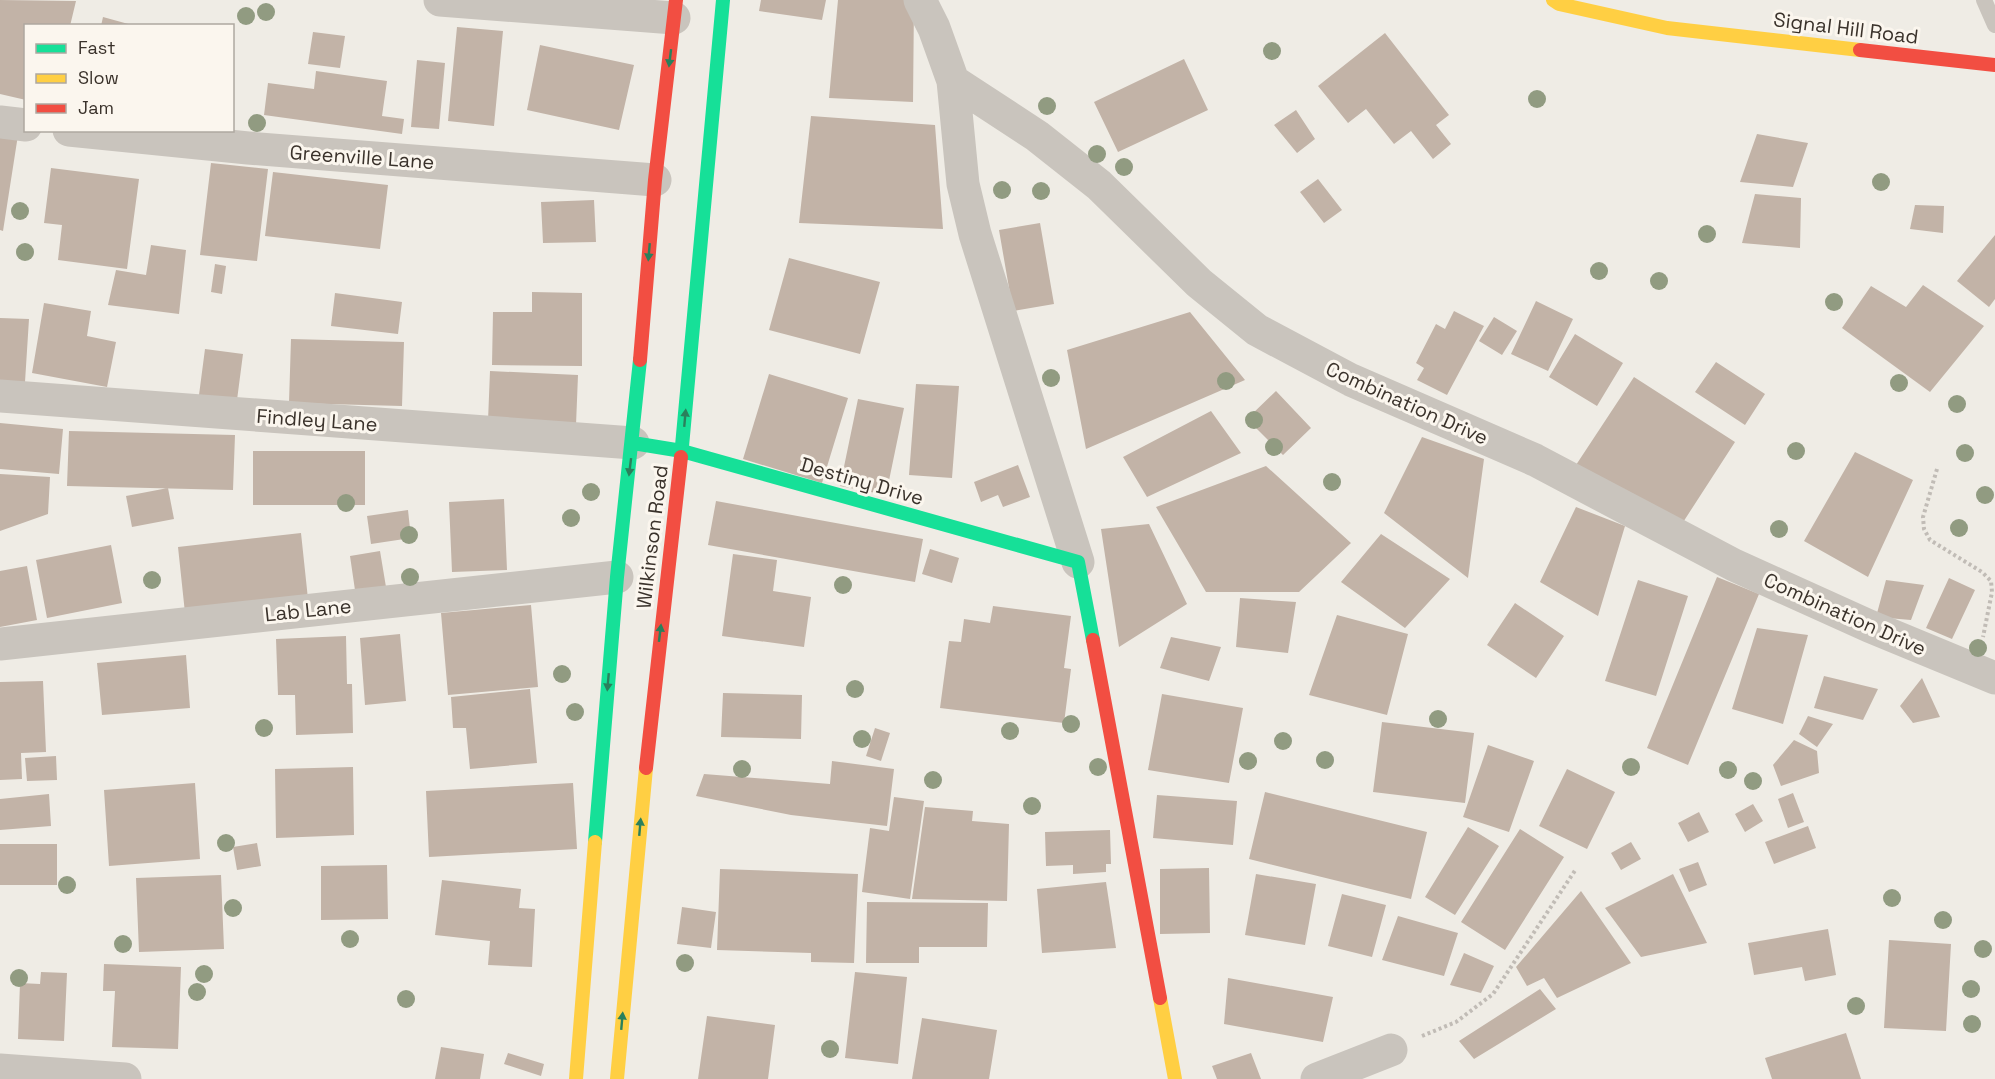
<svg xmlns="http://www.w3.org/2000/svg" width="1995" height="1079" font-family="'Space Grotesk',sans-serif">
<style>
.building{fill:#c2b3a7}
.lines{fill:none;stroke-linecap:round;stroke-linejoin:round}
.path{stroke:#c1bcb6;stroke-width:4;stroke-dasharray:3 3;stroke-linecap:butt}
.lane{stroke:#c9c4bd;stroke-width:16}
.street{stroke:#c9c4bd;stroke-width:33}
.fast{stroke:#16e098;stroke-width:14}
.slow{stroke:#ffcf43;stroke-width:14}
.jam{stroke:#f24e42;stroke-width:14}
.tree{fill:#919b81}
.oneway{fill:#2a805c}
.labels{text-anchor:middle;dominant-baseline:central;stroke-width:6;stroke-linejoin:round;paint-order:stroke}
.street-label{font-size:20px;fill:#3a322b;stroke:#fbf6ee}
</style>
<rect width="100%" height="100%" fill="#efece5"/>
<!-- building -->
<path class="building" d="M0,0L76,1L70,26H26V100L0,94Z
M761,0H826L822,20L759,11Z
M838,0H914L913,102L829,98Z
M103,17L132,25V26H101Z
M457,27L503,31L494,126L448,121Z
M313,32L345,36L340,68L308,64Z
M1385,33L1449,115L1436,125L1451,144L1433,159L1411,131L1394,144L1366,109L1348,123L1318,86Z
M540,45L634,65L619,130L527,110Z
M1184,59L1208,110L1118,152L1094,102Z
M417,60L445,63L439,129L411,127Z
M316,71L387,81L382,116L404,119L402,134L264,115L268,83L314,89Z
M1296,110L1315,139L1297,153L1274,125Z
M811,116L935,125L943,229L799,223Z
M0,132L18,135L3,231L0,230Z
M1757,134L1808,143L1793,187L1740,182Z
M211,163L268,169L257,261L200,255Z
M51,168L139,179L127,269L58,260L62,225L44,223Z
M273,172L388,185L380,249L265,236Z
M1318,179L1342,210L1324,223L1300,192Z
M1755,194L1801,198L1800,248L1742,243Z
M594,200L596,242L543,243L541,202Z
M1915,205L1944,206L1943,233L1910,229Z
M1040,223L1054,304L1013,311L999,230Z
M1995,235V299L1989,307L1957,281Z
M151,245L186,250L179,314L108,305L116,270L146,275Z
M789,258L880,282L860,354L769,330Z
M215,264L226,266L222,294L211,292Z
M1923,285L1984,326L1930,392L1842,328L1871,286L1906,307Z
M532,292L582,293V366L492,365L493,312H532Z
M335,293L402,302L398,334L331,326Z
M1536,301L1573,319L1548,371L1511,354Z
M44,303L91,311L87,336L116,342L107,387L32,373Z
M1454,311L1484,326L1447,395L1417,380L1424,368L1416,363L1436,324L1445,329Z
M1190,312L1245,380L1086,449L1067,350Z
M1494,317L1517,331L1502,355L1479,341Z
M0,318L29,319L25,382L0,381Z
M1575,334L1623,363L1597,406L1549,377Z
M291,339L404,342L402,406L289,403Z
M205,349L243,354L237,400L199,395Z
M1716,362L1765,394L1745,425L1695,392Z
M490,371L578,375L576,425L488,421Z
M769,374L848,398L822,483L743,459Z
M1634,377L1735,442L1678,530L1576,465Z
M916,384L959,386L952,478L909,475Z
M1276,391L1311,428L1283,455L1247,419Z
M858,399L904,408L886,495L840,486Z
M1211,411L1241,453L1147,497L1123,457Z
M0,423L63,429L59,474L0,469Z
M69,431L235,435L233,490L67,486Z
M1422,437L1484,459L1468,578L1384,513Z
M253,451H365V505H253Z
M1855,452L1913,480L1868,577L1804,541Z
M1018,465L1030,497L1003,507L998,495L981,502L974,482Z
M1266,466L1351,543L1299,592H1206L1156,507Z
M0,474L50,477L48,514L0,531Z
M168,488L174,519L132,527L126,496Z
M504,499L507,570L452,572L449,502Z
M716,501L923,539L915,582L708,545Z
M1576,507L1625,526L1598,616L1540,582Z
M408,510L411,538L371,544L367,516Z
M1149,524L1187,604L1119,647L1101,529Z
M301,533L308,599L185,613L178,547Z
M1381,534L1450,579L1405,628L1341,582Z
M111,545L122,603L47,618L36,560Z
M930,549L959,558L952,583L922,574Z
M380,551L387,593L356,597L350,556Z
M733,554L777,560L773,591L811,597L804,647L722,636Z
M27,566L37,620L0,627V571Z
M1717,577L1759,594L1688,765L1647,748Z
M1949,578L1975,590L1952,639L1926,628Z
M1638,580L1688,596L1656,696L1605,681Z
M1886,580L1924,585L1911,620L1876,617Z
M1240,598L1296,602L1288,653L1236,647Z
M1515,603L1564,636L1536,678L1487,645Z
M531,605L538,687L448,695L441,613Z
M993,606L1071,616L1064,668L1071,669L1064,723L940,708L949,641L961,642L964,619L990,623Z
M1337,615L1408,634L1387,715L1309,695Z
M1757,628L1808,635L1783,724L1732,709Z
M400,634L406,701L365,705L360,638Z
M346,636L347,684H352L353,733L296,735L295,695H278L276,639Z
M1171,637L1221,647L1209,681L1160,668Z
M186,655L190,708L102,715L97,663Z
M1824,676L1878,689L1863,720L1814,708Z
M1922,678L1940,717L1913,723L1900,706Z
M43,681L46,752L21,753L22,779L0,780V682Z
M530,689L537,763L470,769L466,728H453L451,697Z
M723,693L802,695L801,739L721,737Z
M1162,694L1243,708L1229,783L1148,770Z
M1808,716L1833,724L1817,747L1799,734Z
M1382,722L1474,733L1465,803L1373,792Z
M875,728L890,733L881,761L866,756Z
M1794,740L1817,751L1819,773L1781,786L1773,765Z
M1488,745L1534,761L1509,832L1463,817Z
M56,756L57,780L27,781L25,758Z
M832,761L894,769L887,826L791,815L696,796L704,774L830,784Z
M353,767L354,835L276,838L275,769Z
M1567,769L1615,792L1587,849L1539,826Z
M195,783L200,859L109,866L104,790Z
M573,783L577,849L429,857L426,791Z
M1265,792L1427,832L1411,899L1249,859Z
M1793,793L1804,822L1788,828L1778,799Z
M49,794L51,826L0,830V799Z
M1157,795L1237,801L1233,845L1153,838Z
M894,797L924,801L910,899L862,892L870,828L889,831Z
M1753,804L1763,821L1745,832L1735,814Z
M925,807L973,811L972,821L1009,824L1007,901L912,899Z
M1699,812L1709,832L1688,842L1678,823Z
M1808,826L1816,848L1774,864L1765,842Z
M1468,827L1499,846L1455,915L1425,897Z
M1520,829L1564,857L1505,950L1461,922Z
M1110,830L1111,864H1106V872L1073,874V865L1046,866L1045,832Z
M1631,842L1641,859L1621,870L1611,853Z
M257,843L261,866L237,870L233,847Z
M0,844H57V885H0Z
M1698,862L1707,885L1689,892L1679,869Z
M387,865L388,919L321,920V866Z
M1209,868L1210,933L1160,934V869Z
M720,869L858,874L854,963L811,962V953L717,950Z
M1256,874L1316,884L1305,945L1245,935Z
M1673,874L1707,943L1641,957L1605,908Z
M221,875L224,949L139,952L136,878Z
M442,880L521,889L519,908L535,909L532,967L488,965L490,941L435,935Z
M1106,882L1116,948L1042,953L1037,889Z
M1581,891L1631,963L1557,998L1544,978L1527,986L1516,967Z
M1342,894L1386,905L1372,957L1328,946Z
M867,902L988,903L987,947H919V963H866Z
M682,907L716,912L711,948L677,944Z
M1398,916L1458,933L1444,976L1382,960Z
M1828,929L1836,975L1805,981L1802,967L1754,975L1748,943Z
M1889,940L1951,944L1946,1031L1884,1028Z
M1464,953L1494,966L1481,993L1450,985Z
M104,964L181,967L178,1049L112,1047L115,991H103Z
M41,972L67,973L64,1041L18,1039L20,983L40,984Z
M855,972L907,977L898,1064L845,1058Z
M1228,978L1333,997L1323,1042L1224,1024Z
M1540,989L1556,1009L1474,1059L1459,1041Z
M707,1016L775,1025L768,1079H698Z
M922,1018L997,1030L989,1079H912Z
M1846,1033L1861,1079H1772L1765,1058Z
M441,1047L484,1054L480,1079H435Z
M508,1053L544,1064L541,1076L504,1064Z
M1251,1053L1261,1079H1217L1212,1066Z"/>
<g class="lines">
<!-- path -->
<path class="path" d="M1937,469L1923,517L1924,529L1930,540L1982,572L1991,581L1992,592L1983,637
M1422,1036L1456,1022L1493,994L1576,869"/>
<!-- lane -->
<path class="lane" d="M1984,0L1995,25"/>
<!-- street -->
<path class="street" d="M440,0L674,18
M920,0L934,28L953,81L963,184L975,234L1078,562
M953,81L1037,136L1099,185L1199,283L1257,330L1351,380L1535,460L1734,565L1869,626L1995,678
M0,122L26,125
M69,130L248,148L655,180
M0,396L633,443
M0,644L617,577
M0,1070L125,1079
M1317,1079L1391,1050"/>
<!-- fast -->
<path class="fast" d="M633,443L682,451L1078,562L1093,640
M681,457L723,0
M595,842L617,577L640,360"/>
<!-- slow -->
<path class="slow" d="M1553,0L1559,4L1667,28L1860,50
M1160,998L1175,1079
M576,1079L595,842
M617,1079L646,768"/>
<!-- jam -->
<path class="jam" d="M1860,50L1995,65
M640,360L655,180L676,0
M1093,640L1160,998
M646,768L681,457"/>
</g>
<!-- trees -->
<g class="tree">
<circle cx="266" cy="12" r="9"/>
<circle cx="246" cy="16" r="9"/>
<circle cx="1272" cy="51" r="9"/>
<circle cx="1537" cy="99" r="9"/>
<circle cx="1047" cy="106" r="9"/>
<circle cx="257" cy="123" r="9"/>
<circle cx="1097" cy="154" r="9"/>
<circle cx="1124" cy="167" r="9"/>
<circle cx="1881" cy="182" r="9"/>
<circle cx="1002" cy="190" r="9"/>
<circle cx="1041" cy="191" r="9"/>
<circle cx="20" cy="211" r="9"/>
<circle cx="1707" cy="234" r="9"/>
<circle cx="25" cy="252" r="9"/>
<circle cx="1599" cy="271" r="9"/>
<circle cx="1659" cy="281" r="9"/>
<circle cx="1834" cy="302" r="9"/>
<circle cx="1051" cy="378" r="9"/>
<circle cx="1226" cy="381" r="9"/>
<circle cx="1899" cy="383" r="9"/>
<circle cx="1957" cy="404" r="9"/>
<circle cx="1254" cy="420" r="9"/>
<circle cx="1274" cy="447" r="9"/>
<circle cx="1796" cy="451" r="9"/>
<circle cx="1965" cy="453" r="9"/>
<circle cx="1332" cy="482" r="9"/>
<circle cx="591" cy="492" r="9"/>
<circle cx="1985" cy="495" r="9"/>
<circle cx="346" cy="503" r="9"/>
<circle cx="571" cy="518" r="9"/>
<circle cx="1959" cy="528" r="9"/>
<circle cx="1779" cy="529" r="9"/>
<circle cx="409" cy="535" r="9"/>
<circle cx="410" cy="577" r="9"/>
<circle cx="152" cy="580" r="9"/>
<circle cx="843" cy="585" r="9"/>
<circle cx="1978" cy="648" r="9"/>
<circle cx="562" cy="674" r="9"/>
<circle cx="855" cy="689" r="9"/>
<circle cx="575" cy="712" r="9"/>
<circle cx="1438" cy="719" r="9"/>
<circle cx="1071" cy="724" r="9"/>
<circle cx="264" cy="728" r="9"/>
<circle cx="1010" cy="731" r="9"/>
<circle cx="862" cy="739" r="9"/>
<circle cx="1283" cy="741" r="9"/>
<circle cx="1325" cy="760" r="9"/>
<circle cx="1248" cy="761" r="9"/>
<circle cx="1098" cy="767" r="9"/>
<circle cx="1631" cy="767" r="9"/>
<circle cx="742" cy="769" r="9"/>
<circle cx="1728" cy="770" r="9"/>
<circle cx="933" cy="780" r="9"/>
<circle cx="1753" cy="781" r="9"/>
<circle cx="1032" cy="806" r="9"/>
<circle cx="226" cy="843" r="9"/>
<circle cx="67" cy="885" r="9"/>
<circle cx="1892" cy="898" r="9"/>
<circle cx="233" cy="908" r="9"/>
<circle cx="1943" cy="920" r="9"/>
<circle cx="350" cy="939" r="9"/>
<circle cx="123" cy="944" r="9"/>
<circle cx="1983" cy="949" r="9"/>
<circle cx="685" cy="963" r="9"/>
<circle cx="204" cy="974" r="9"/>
<circle cx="19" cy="978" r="9"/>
<circle cx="1971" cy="989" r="9"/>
<circle cx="197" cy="992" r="9"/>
<circle cx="406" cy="999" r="9"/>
<circle cx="1856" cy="1006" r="9"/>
<circle cx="1972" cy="1024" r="9"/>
<circle cx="830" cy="1049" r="9"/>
</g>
<!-- one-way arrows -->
<defs><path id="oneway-solid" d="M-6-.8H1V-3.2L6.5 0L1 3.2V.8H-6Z" transform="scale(1.5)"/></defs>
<g class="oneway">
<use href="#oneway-solid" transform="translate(670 58) rotate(97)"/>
<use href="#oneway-solid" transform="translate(649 252) rotate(95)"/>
<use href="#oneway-solid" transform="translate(685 418) rotate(-85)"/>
<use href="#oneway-solid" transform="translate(630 467) rotate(97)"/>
<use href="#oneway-solid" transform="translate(660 633) rotate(-83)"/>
<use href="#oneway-solid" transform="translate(608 682) rotate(95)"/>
<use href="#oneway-solid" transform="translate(640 827) rotate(-85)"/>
<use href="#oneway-solid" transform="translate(622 1021) rotate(-85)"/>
</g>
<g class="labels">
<!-- street labels -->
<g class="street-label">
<text transform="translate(1846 28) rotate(7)">Signal Hill Road</text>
<text transform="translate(362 157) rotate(4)">Greenville Lane</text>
<text transform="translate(1407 403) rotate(24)">Combination Drive</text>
<text transform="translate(317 420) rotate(4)">Findley Lane</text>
<text transform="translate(862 481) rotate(16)">Destiny Drive</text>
<text transform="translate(652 537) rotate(-83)">Wilkinson Road</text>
<text transform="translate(308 610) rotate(-6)">Lab Lane</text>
<text transform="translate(1845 614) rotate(24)">Combination Drive</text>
</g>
</g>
<!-- legend -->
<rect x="24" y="24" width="210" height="108" fill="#fbf6ee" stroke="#aea8a0" stroke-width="1.5"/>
<rect x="36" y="44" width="30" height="9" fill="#16e098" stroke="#aea8a0" stroke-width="1.5"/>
<text x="78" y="54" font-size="18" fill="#3a322b">Fast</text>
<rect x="36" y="74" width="30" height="9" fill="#ffcf43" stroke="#aea8a0" stroke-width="1.5"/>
<text x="78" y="84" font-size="18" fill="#3a322b">Slow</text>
<rect x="36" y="104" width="30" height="9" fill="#f24e42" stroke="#aea8a0" stroke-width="1.5"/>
<text x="78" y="114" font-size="18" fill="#3a322b">Jam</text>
</svg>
